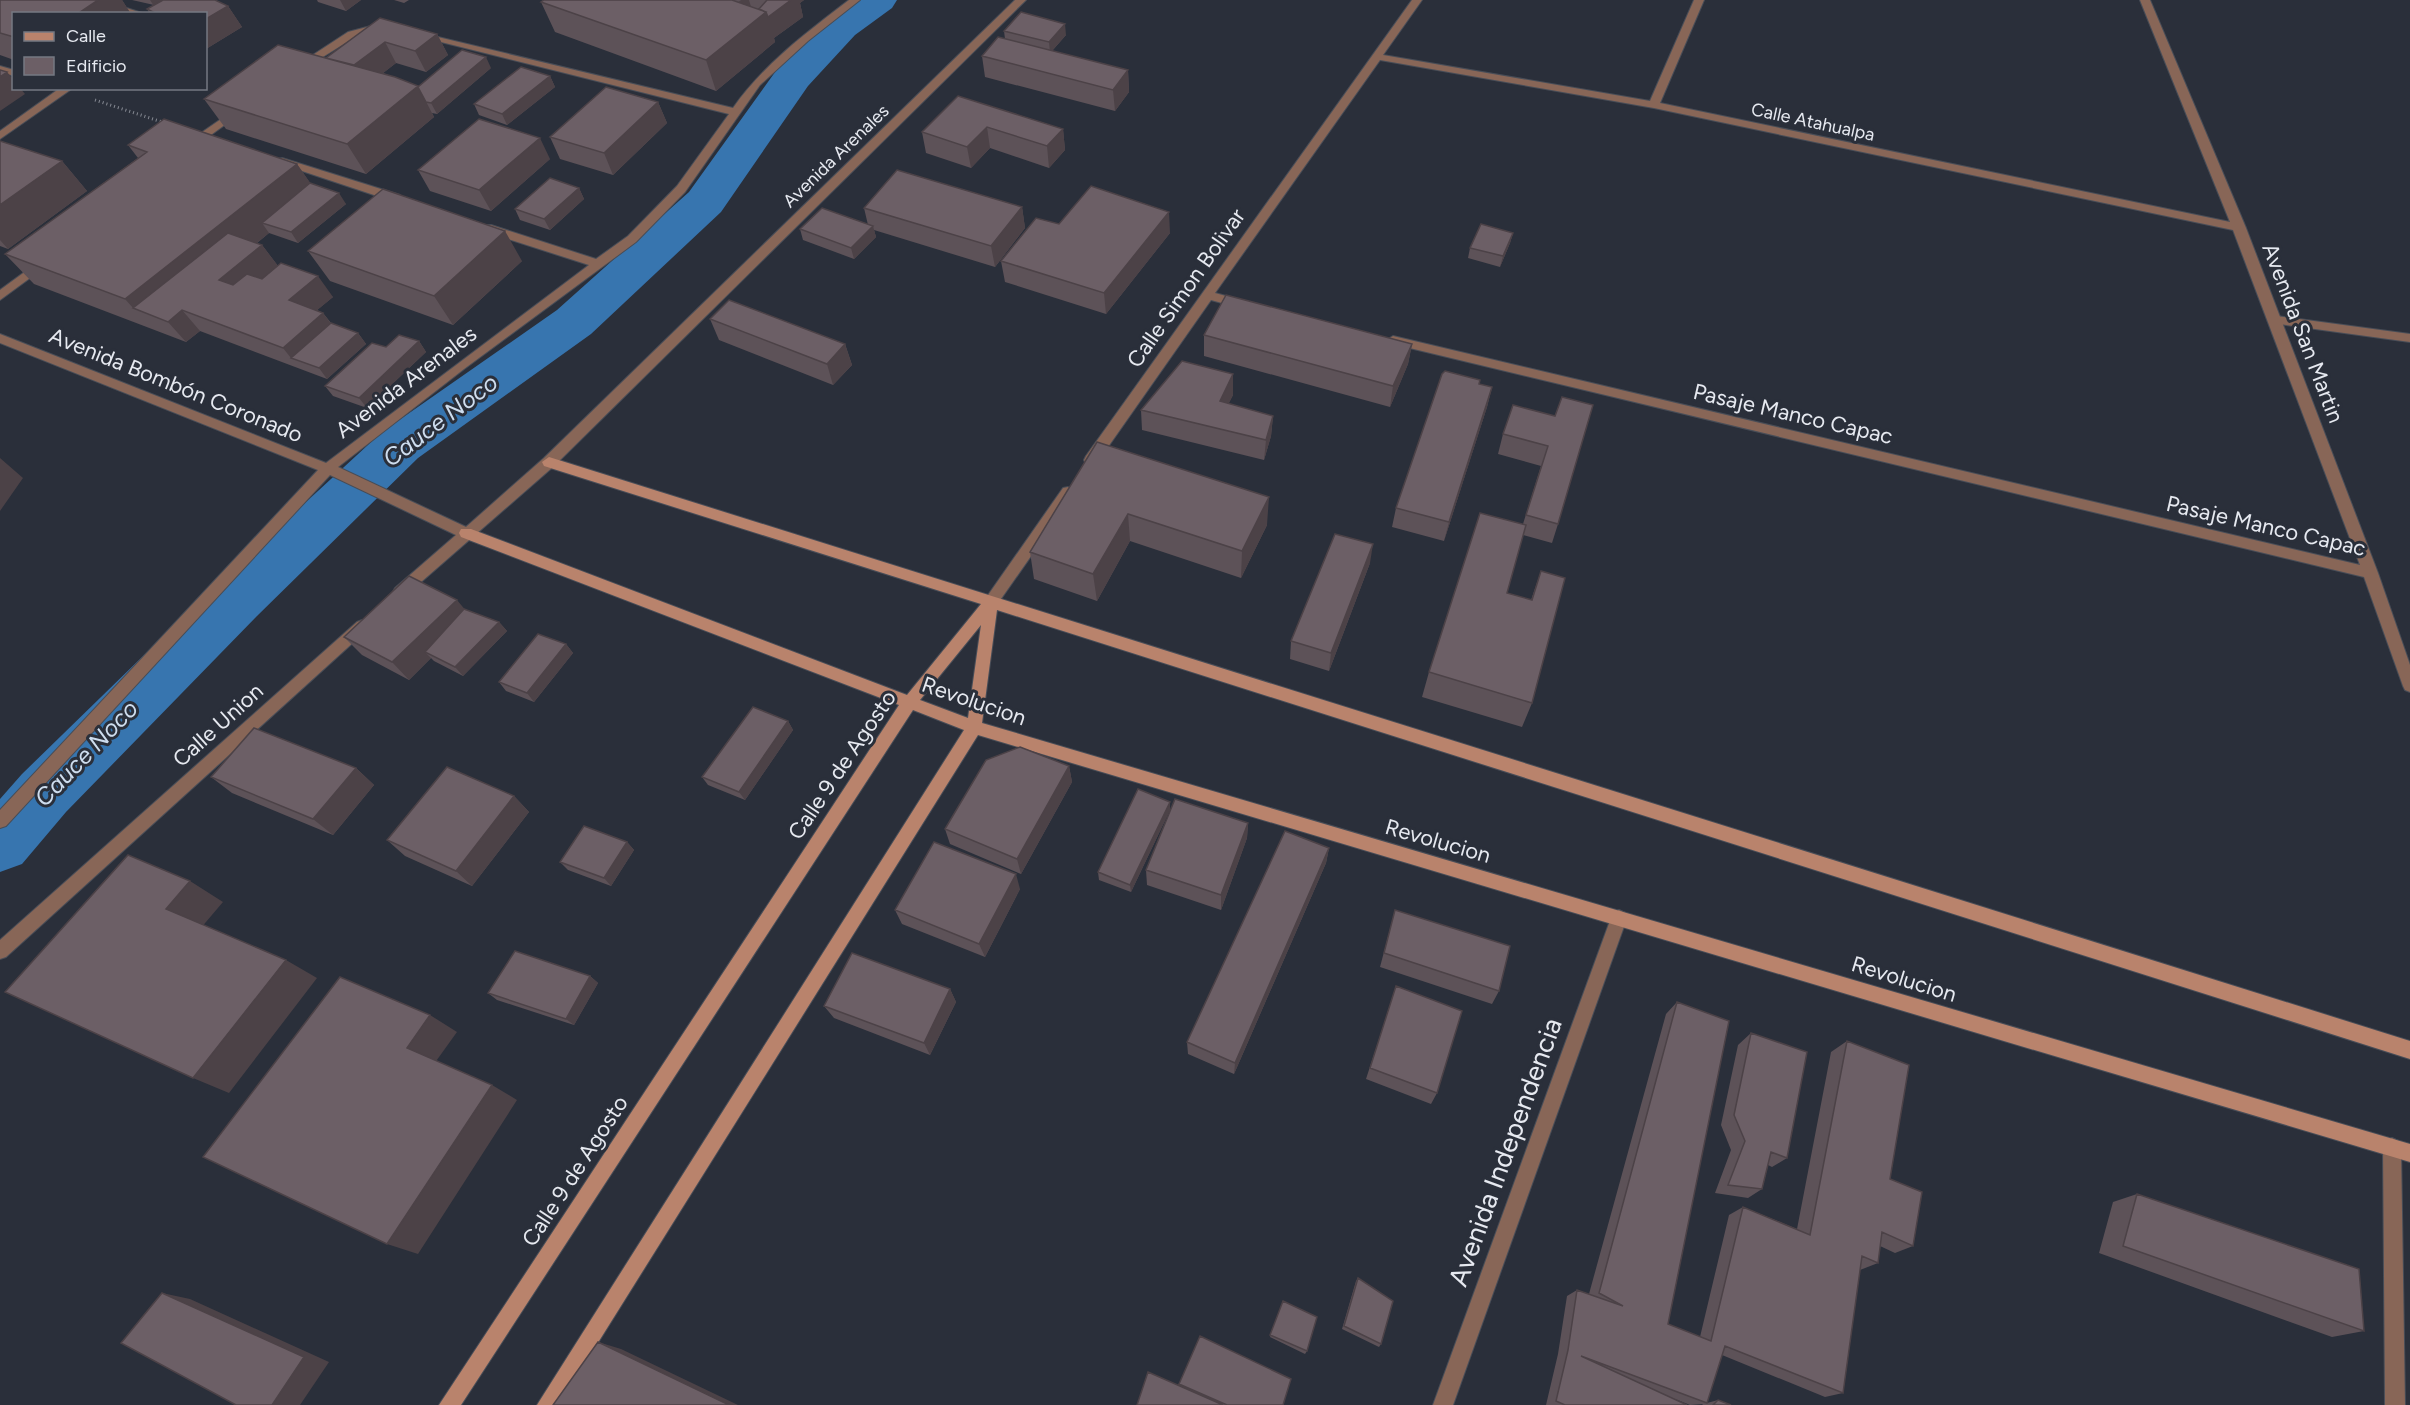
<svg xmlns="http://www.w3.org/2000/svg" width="2410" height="1405" font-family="Figtree,sans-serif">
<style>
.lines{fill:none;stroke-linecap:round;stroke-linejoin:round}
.canal{fill:#3775af;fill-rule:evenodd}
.lane-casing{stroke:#484d57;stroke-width:2}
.street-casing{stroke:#484d57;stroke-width:2}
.secondary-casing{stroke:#484d57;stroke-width:2}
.path{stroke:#858992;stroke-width:3;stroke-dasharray:1 3;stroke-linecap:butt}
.lane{fill:#886657;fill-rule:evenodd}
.street{fill:#886657;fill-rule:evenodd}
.secondary{fill:#b9836c;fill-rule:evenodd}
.wall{fill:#5d5258}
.shaded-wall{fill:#4c4247}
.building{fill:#6c5f66;stroke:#4c4247;stroke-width:1.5}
.labels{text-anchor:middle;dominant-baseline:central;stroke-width:6;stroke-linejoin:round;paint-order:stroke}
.far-street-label{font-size:18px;fill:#e6e9f0;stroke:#2a2f3a}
.street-label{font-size:22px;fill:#e6e9f0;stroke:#2a2f3a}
.water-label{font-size:24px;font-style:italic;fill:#ceddee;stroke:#2a2f3a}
.near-street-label{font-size:27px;fill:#e6e9f0;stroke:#2a2f3a}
</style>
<rect width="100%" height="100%" fill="#2a2f3a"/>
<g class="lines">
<!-- canal -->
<path class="canal" d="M853,0H897L892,8L855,35L808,86L721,212L591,334L418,458L257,616L66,812L22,864L0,872V799L22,774L217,584L382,432L557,310L689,192L778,68L827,19Z"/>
<!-- lane casing -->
<g class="lane-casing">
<path id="lane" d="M2276,316L2410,334V342L2272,323L2270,320Z"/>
</g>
<!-- street casing -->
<g class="street-casing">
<path id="street" d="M86,0H102L145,14H127Z
M849,0H860L808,41L760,85L685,192L636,242L464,369L338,467L466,527L544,458L1015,0H1026L554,466L405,596H395L393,592L395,588L456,535L330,475L6,826L0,828V810L318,470L0,343V334L326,463L589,265L483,231V225H491L596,259L628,236L677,186L729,114L417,36V32L733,108C764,64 806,33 849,0Z
M1412,0H1422L1383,55L1650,101L1694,0H1704L1660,103L2230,222L2140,0H2150L2246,228L2378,573L2410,665V692L2405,690L2403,686L2364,577L1393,344L1387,340L1393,336L2360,565L2233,230L1654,108L1380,60L1215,293L1248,302V308L1244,309L1211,300L1096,464H1086L1084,460L1086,456Z
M386,22L391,25L390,27L355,37L305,68L296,66L348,32Z
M0,66L14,70V76L0,72Z
M60,88H73L0,139V131Z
M237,108L242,111L241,113L193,148H185V144Z
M282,158L400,195L402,198L400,201H392L278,163V159Z
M41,260L47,264L45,267L0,300V290Z
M1068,487L1075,492L1073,496L996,606H986L984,602L986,598L1063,488Z
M362,620L367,622L369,626L367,630L6,957L0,959V940L357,622Z
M1619,910L1625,913L1627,918L1453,1405H1433L1611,918L1613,913Z
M2392,1138L2398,1141L2401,1147L2405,1405H2385L2383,1147L2386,1141Z"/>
</g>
<!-- secondary casing -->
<g class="secondary-casing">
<path id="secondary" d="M549,457L2410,1041V1059L997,610L982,723L2410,1144V1162L978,735L559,1405H537L964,730L913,710L461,1405H439L899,705L461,537L459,533L461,529H471L907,695L981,604L544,466L542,462ZM981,625L968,718L920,700Z"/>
</g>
<!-- path -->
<path class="path" d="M95,100L165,123"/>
<!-- lane -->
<use href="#lane" class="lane"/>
<!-- street -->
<use href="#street" class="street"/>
<!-- secondary -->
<use href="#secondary" class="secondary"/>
</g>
<!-- wall -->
<path class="wall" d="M0,0H122L131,14H14V60L0,55Z
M132,0H162L158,3L228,6L242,27L206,49V14H150L147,9L154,5Z
M317,0H361L346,11L318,2Z
M394,0H409L404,3Z
M544,0H804L800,3L803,17L774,38L775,42L716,91L555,32L541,2Z
M380,18L437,34L448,55L426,72L396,63L383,73L418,86L491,68L437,114L432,113L434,117L366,174L226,129L204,99L326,58Z
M1004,31L1066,35L1052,51L1128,70L1129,92L1115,111L985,77L982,56L1005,39Z
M550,76L555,87L507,125L479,115L474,104Z
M958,96L1063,129L1065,150L1049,168L990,148L971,168L926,153L922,132Z
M658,102L667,123L613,175L560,159L550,137Z
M0,141L62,161L87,191L8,249L0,246Z
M128,145L297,164L310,183L346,204L298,243L269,233L257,243L262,245L278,266L333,297L317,310L323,313L331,323L358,333L366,344L327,379L200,331L186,342L34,284L5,254L138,158Z
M550,159L491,211L430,191L418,170Z
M579,188L584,199L550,230L520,220L515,209Z
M1022,207L1025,228L995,267L874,230L876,237L854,259L803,240L800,229L868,225L864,208Z
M1059,224L1170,233L1106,314L1005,282L1001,261Z
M1513,233L1510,243L1500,267L1468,258L1470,248Z
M308,251L522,261L453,325L330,281Z
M710,319L845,344L852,365L833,385L719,340Z
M1204,335L1412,344L1408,364L1390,407L1204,356Z
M419,341L426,352L367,408L333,396L325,386L386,347Z
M1233,374V395L1228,404L1273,416L1271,436L1264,460L1142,430L1141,410Z
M1479,384L1492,387L1487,407L1444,541L1392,527L1396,508Z
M1555,416L1558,524L1552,543L1523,535L1507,593L1531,600L1541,571L1532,703L1522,727L1422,697L1429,672L1523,524L1541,466L1498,454L1503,434Z
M1097,442L1267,525L1241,578L1130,541L1097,601L1034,579L1030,552Z
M1370,563L1329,671L1290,659L1291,641Z
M464,609L499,622L507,631L463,676L434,661L431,658L409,680L362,655L344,637Z
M566,644L573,653L534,702L506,691L499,682Z
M788,721L793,730L745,800L708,785L702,777Z
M1069,766L1072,782L1021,874L950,844L945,829Z
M356,768L374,785L333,835L232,793L211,777Z
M514,796L529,812L472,886L405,856L387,840Z
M1170,802V810L1131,892L1099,880L1098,872Z
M1248,823L1247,838L1221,910L1147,885L1146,870Z
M627,842L634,850L611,886L568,870L560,862Z
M1329,848L1326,863L1234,1074L1188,1054L1187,1042Z
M1020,889L985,957L902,924L895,910Z
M1395,910L1499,991L1492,1004L1380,967Z
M590,976L598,983L574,1025L497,1000L488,993Z
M950,989L956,1002L930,1055L834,1018L824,1006Z
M1392,999L1437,1093L1431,1104L1366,1079Z
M1677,1002L1668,1324L1700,1337L1729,1215L1743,1207L1797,1229L1831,1052L1847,1041L1890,1179L1913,1246L1895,1253L1880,1246L1878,1263L1860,1270L1843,1393L1825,1397L1722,1355L1707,1403L1718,1400L1731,1405H1702L1703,1404L1690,1405L1675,1399L1687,1405H1546L1558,1354L1567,1296L1577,1290L1589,1294L1666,1014Z
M1751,1033L1787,1158L1772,1167L1768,1165L1762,1189L1748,1198L1715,1193L1731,1150L1721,1125L1738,1045Z
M2137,1194L2364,1331L2332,1337L2099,1253L2113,1202Z
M1358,1278L1381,1344L1379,1347L1342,1329L1356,1281Z
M1283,1301L1307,1351L1305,1354L1270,1337Z
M1179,1384L1283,1405H1223L1179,1386Z"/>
<!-- shaded-wall -->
<path class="shaded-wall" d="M98,0H122L131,14H77Z
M150,0H162L154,6Z
M340,0H361L346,11Z
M741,0H749L754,17L734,6Z
M791,0H804L800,3L803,17L774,38L775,42L716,91L706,60L766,12Z
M228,6L242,27L206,49V19Z
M1065,24L1066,35L1050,53L1049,42Z
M437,34L448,55L426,72L415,51Z
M385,42L396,63L359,92L346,71Z
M486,57L491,68L437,114L431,103Z
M1128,70L1129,92L1115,111L1113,90Z
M7,72L14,80V88H20L25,94L0,111V77Z
M550,76L555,87L507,125L502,114Z
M418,86L434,117L366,174L347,144Z
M658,102L667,123L613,175L604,153Z
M987,127L990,148L971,168L967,147Z
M1063,129L1065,150L1049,168L1047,146Z
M540,138L550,159L491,211L479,190Z
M62,161L87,191L8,249L0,240V205Z
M297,164L318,194L262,223L269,233L163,320L133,308L125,299Z
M579,188L584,199L550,230L544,219Z
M339,193L346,204L298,243L291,232Z
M1022,207L1025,228L995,267L991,246Z
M1169,212L1170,233L1106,314L1104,293Z
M873,226L876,237L854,259L851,248Z
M505,231L522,261L453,325L434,296Z
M1513,233L1510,243L1500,267L1503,256Z
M262,245L278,266L235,301L219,280Z
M318,276L333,297L304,321L289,300Z
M182,310L200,331L186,342L168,322Z
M323,313L338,333L291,358L283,348Z
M358,333L366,344L327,379L319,368Z
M419,341L426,352L367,408L359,398Z
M845,344L852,365L833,385L827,364Z
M1412,344L1408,364L1390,407L1393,386Z
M1233,374V395L1220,422V401Z
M1492,387L1487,407L1444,541L1449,522Z
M1273,416L1271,436L1264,460L1266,440Z
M0,458L23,478L0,511Z
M1269,497L1267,525L1241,578L1242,551Z
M1128,514L1130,541L1097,601L1093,574Z
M1373,544L1370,563L1329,671L1331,653Z
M457,600L472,618L425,652L431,658L409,680L392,662Z
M499,622L507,631L463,676L455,667Z
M566,644L573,653L534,702L527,693Z
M788,721L793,730L745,800L739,792Z
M1069,766L1072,782L1021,874L1017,859Z
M356,768L374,785L333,835L313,819Z
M514,796L529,812L472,886L456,871Z
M1170,802V810L1131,892L1130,885Z
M1248,823L1247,838L1221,910V895Z
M627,842L634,850L611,886L604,878Z
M1329,848L1326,863L1234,1074L1235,1063Z
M1016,874L1020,889L985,957L979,944Z
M190,881L223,902L200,929L166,909Z
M286,960L317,978L229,1093L193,1078Z
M590,976L598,983L574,1025L566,1019Z
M950,989L956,1002L930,1055L924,1043Z
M430,1015L457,1032L434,1064L407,1048Z
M492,1085L517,1100L418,1254L387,1244Z
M162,1293L190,1299L329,1362L300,1405H272Z
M598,1342L621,1349L738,1405H729Z"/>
<!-- building -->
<path class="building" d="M0,0H98L77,14H14V37L0,33Z
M163,0H215L228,6L206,19V14H157L147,9Z
M544,0H732L766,12L706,60L541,2Z
M767,0H791L768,17L766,12L759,9Z
M1021,12L1065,24L1049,42L1004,31Z
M380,18L437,34L415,51L385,42L354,65L326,58Z
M998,37L1128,70L1113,90L982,56Z
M278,45L395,77L418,86L347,144L204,99Z
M462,50L486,57L431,103L426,102L418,87Z
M521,67L550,76L502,114L474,104Z
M0,70L7,72L0,77Z
M606,87L658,102L604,153L550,137Z
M958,96L1063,129L1047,146L987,127L967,147L922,132Z
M164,119L297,164L125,299L5,254L147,152L128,145Z
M479,119L540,138L479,190L418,170Z
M0,141L62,161L0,205Z
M897,170L1022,207L991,246L864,208Z
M550,178L579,188L544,219L515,209Z
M310,183L339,193L291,232L262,223Z
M1091,186L1169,212L1104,293L1001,261L1036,218L1059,224Z
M383,189L505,231L434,296L308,251Z
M822,208L873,226L851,248L800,229Z
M1481,224L1513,233L1503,256L1470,248Z
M228,233L262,245L219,280L233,285L247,274L262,279L281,263L318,276L289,300L323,313L283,348L182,310L168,322L133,308Z
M1226,295L1412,344L1393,386L1204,335Z
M729,300L845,344L827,364L710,319Z
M331,323L358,333L319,368L291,358Z
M399,335L419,341L359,398L325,386L372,343L386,347Z
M1182,361L1233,374L1220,401L1273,416L1266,440L1141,410Z
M1445,371L1480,380L1479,384L1492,387L1449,522L1396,508L1442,374Z
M1562,397L1593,405L1558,524L1526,515L1548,446L1503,434L1513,405L1555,416Z
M1097,442L1269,497L1242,551L1128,514L1093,574L1030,552Z
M1480,513L1526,525L1507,593L1532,600L1541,571L1565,578L1532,703L1429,672Z
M1335,534L1373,544L1331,653L1291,641Z
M409,576L457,600L392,662L344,637Z
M464,609L499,622L455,667L425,652Z
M538,634L566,644L527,693L499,682Z
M753,707L788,721L739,792L702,777Z
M254,728L356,768L313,819L211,777Z
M1020,747L1069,766L1017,859L945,829L986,760Z
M447,767L514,796L456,871L387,840Z
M1138,789L1170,802L1130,885L1098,872Z
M1175,799L1248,823L1221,895L1146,870Z
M584,826L627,842L604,878L560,862Z
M1285,831L1329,848L1235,1063L1187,1042Z
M934,842L1016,874L979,944L895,910Z
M128,855L190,881L166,909L286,960L193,1078L5,992Z
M1395,910L1510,946L1499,991L1384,953Z
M515,951L590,976L566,1019L488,993Z
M852,953L950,989L924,1043L824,1006Z
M340,977L430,1015L407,1048L492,1085L387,1244L203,1157Z
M1396,986L1462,1011L1437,1093L1370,1068Z
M1677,1002L1729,1021L1668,1324L1711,1341L1743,1207L1810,1235L1847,1041L1909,1065L1890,1179L1922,1192L1913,1246L1882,1232L1878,1263L1862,1256L1843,1393L1725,1346L1707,1403L1581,1356L1687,1405H1565L1556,1401L1568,1350L1577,1290L1623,1306L1599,1293Z
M1751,1033L1807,1052L1787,1158L1771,1152L1762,1189L1728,1185L1745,1141L1734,1115Z
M2137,1194L2359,1269L2364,1331L2123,1246Z
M1358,1278L1393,1301L1381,1344L1344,1326Z
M162,1293L304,1357L272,1405H236L121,1343Z
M1283,1301L1317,1317L1307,1351L1270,1335Z
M1200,1336L1291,1379L1283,1405H1227L1179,1384Z
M598,1342L729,1405H553Z
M1148,1372L1223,1405H1137Z
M1718,1400L1731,1405H1713Z"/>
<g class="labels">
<!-- far-street labels -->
<g class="far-street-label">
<text transform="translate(1813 122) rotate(12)">Calle Atahualpa</text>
<text transform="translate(836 156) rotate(-44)">Avenida Arenales</text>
</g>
<!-- street labels -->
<g class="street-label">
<text transform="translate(1186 288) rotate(-55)">Calle Simon Bolivar</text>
<text transform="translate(2303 333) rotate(69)">Avenida San Martin</text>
<text transform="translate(406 382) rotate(-37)">Avenida Arenales</text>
<text transform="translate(176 385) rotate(22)">Avenida Bombón Coronado</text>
<text transform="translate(1793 414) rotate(13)">Pasaje Manco Capac</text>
<text transform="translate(2266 526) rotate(13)">Pasaje Manco Capac</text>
<text transform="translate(974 701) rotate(19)">Revolucion</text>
<text transform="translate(218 725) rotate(-42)">Calle Union</text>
<text transform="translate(842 765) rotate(-56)">Calle 9 de Agosto</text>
<text transform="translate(1438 841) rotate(16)">Revolucion</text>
<text transform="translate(1904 979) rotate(17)">Revolucion</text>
<text transform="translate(575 1171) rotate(-57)">Calle 9 de Agosto</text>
</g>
<!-- water labels -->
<g class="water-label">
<text transform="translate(440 420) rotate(-37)">Cauce Noco</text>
<text transform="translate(86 753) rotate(-46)">Cauce Noco</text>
</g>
<!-- near-street labels -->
<g class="near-street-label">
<text transform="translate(1505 1152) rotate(-70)">Avenida Independencia</text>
</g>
</g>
<!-- legend -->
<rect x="12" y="12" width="195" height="78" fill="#2a2f3a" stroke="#757983" stroke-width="1.5"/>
<rect x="24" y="32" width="30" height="9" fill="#b9836c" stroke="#757983" stroke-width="1.5"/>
<text x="66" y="42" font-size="18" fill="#e6e9f0">Calle</text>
<rect x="24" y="57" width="30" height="18" fill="#6c5f66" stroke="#757983" stroke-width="1.5"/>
<text x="66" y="72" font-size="18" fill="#e6e9f0">Edificio</text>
</svg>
